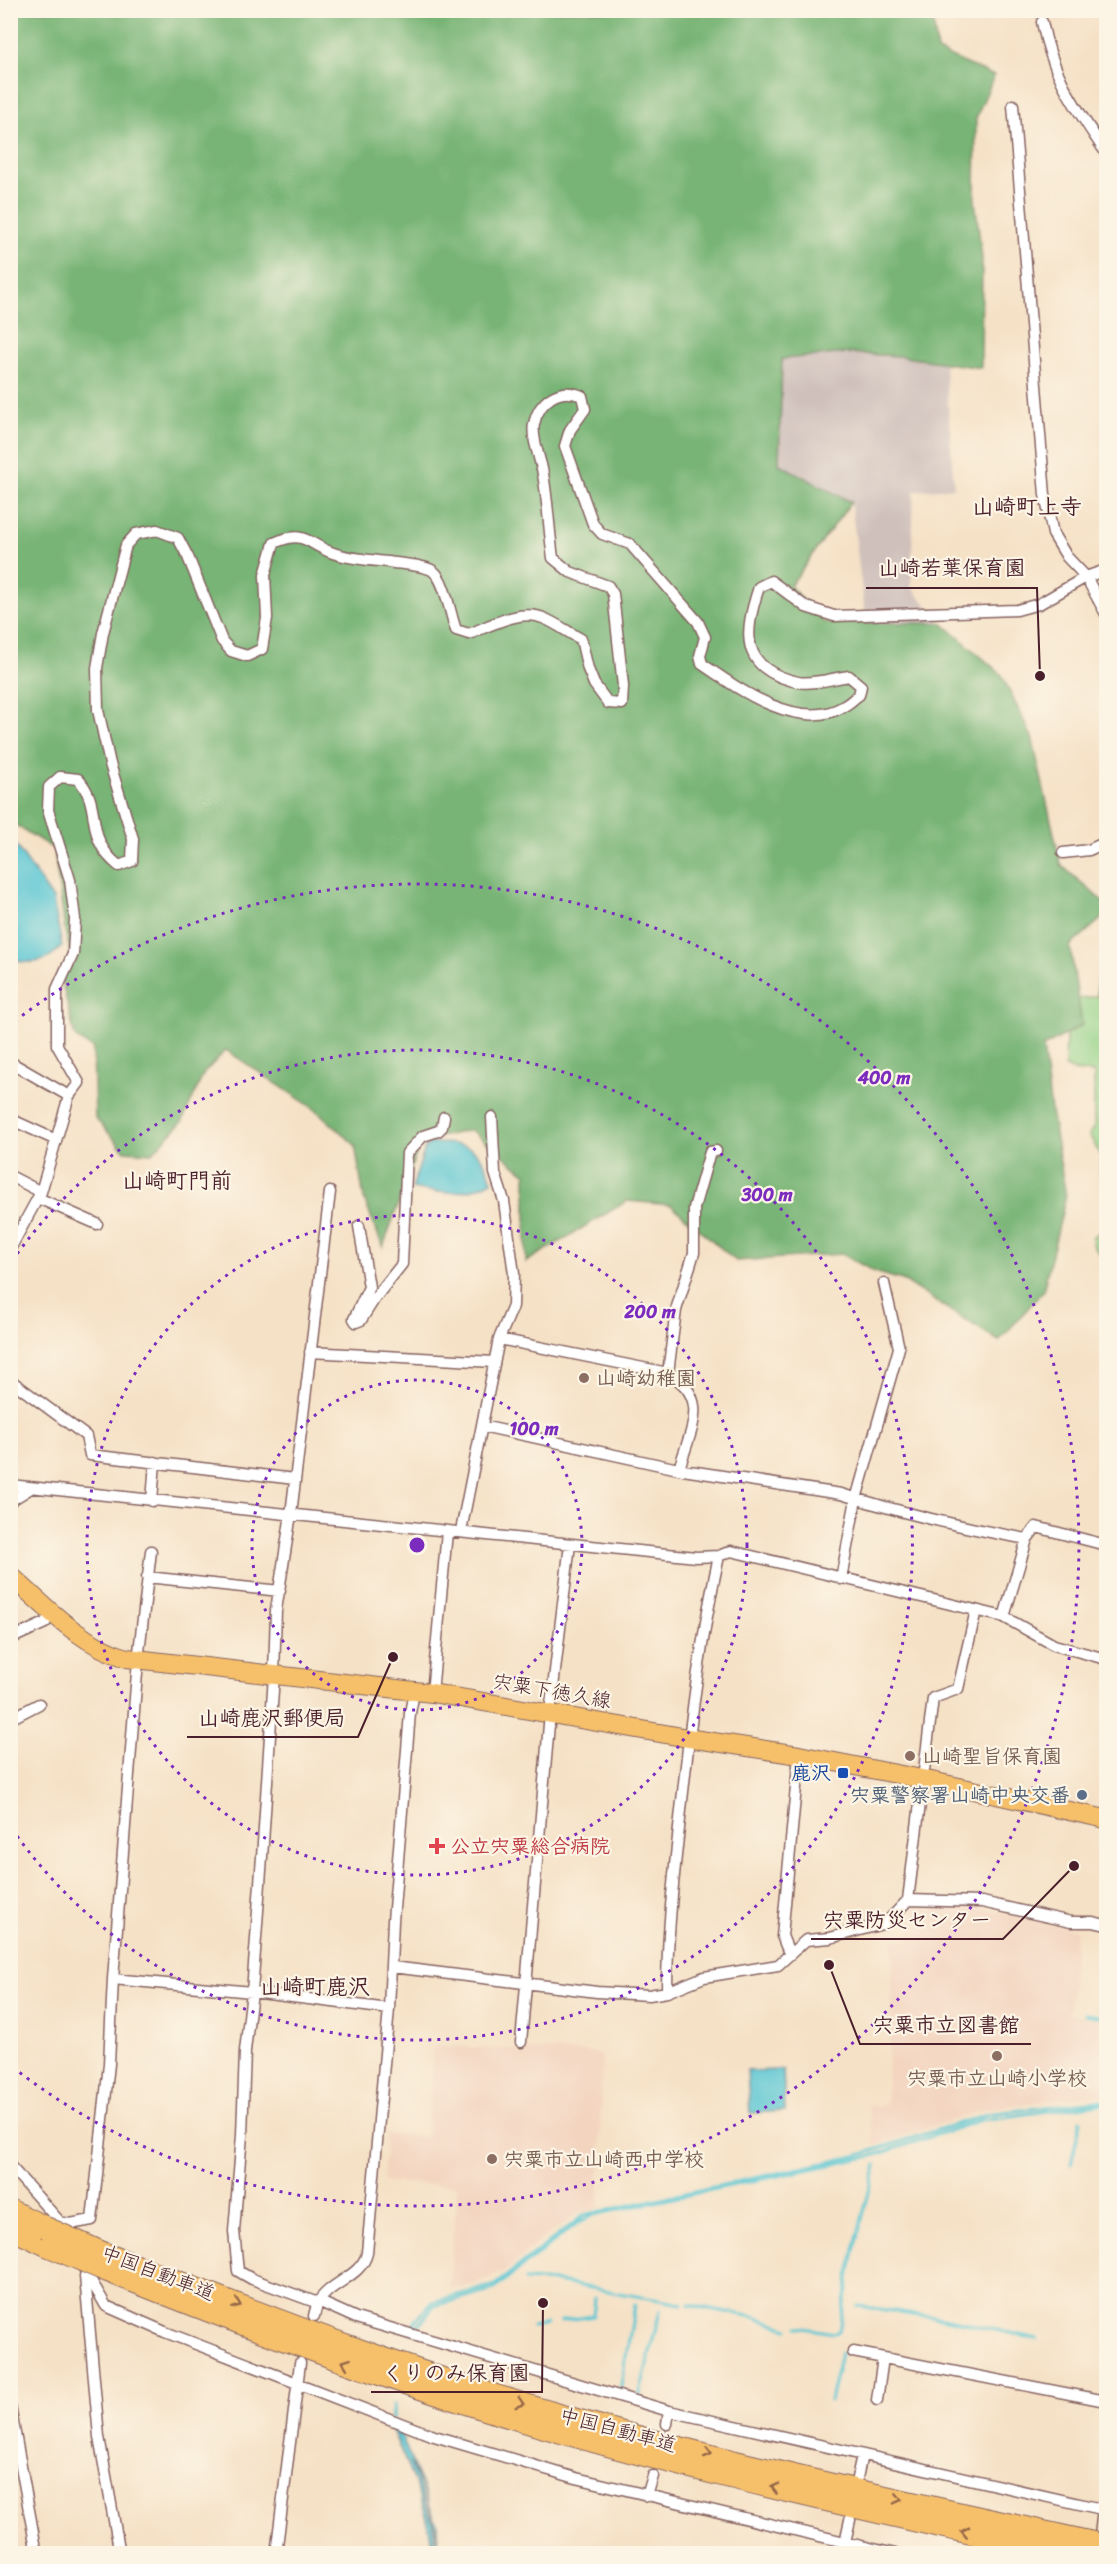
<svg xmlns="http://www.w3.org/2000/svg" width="1117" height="2564" font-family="Sriracha,'Klee One',sans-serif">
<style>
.built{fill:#f3d4bf}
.industrial{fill:#cfc0bb}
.green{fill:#94d288;stroke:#6f785a;stroke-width:1.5}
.forest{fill:#77b474;stroke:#606a50;stroke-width:1.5}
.water{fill:#5ac6d3;stroke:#52727f;stroke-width:1.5}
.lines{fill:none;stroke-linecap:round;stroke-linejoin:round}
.stream{stroke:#5ac6d3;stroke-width:3}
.street-casing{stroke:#866361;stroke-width:13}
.secondary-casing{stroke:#866361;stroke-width:19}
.primary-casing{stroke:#866361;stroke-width:20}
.highway-casing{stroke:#866361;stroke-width:23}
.street{stroke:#fff;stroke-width:10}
.secondary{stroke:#fbe6c4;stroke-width:16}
.primary{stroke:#f6c06b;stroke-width:18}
.highway{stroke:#f6c06b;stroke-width:21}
.highway-bridge-casing{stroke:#866361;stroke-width:23;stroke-linecap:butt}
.highway-bridge{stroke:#f6c06b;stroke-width:21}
.oneway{stroke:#976748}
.ring{fill:none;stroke:#7b2cbf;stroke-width:3;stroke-dasharray:3 6}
.education-dot{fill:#8d6e63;stroke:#fcf5e5;stroke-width:2}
.transit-dot{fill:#1a4fb4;stroke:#fcf5e5;stroke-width:2}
.service-dot{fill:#5c6f8a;stroke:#fcf5e5;stroke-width:2}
.health-dot{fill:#e0444e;stroke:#fcf5e5;stroke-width:2}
.labels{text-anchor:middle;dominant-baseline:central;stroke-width:4.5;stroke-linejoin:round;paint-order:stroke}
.education-label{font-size:20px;font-weight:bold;fill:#785e54;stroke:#fcf5e5;text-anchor:start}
.street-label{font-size:20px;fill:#4a1f2b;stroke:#fcf5e5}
.transit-label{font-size:20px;font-weight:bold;fill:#164399;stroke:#fcf5e5;text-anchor:end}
.service-label{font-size:20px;font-weight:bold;fill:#4e5e75;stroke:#fcf5e5;text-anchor:end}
.health-label{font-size:20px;font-weight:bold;fill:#be3a42;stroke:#fcf5e5;text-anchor:start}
.quarter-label{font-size:22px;font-weight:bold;fill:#4a1f2b;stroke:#fcf5e5}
.centre{fill:#7b2cbf;stroke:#fcf5e5;stroke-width:3}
.ring-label{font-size:18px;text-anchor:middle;font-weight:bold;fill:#7b2cbf;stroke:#fcf5e5;stroke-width:4.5;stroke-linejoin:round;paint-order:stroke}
.leader{fill:none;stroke:#4a1f2b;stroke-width:2}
.callout-dot{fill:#4a1f2b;stroke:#fcf5e5;stroke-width:2}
.callout-label{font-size:21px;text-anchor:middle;font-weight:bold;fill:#4a1f2b;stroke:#fcf5e5;stroke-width:4.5;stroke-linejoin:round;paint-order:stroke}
</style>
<rect width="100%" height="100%" fill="#fcf5e5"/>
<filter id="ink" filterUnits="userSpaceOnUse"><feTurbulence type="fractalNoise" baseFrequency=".0167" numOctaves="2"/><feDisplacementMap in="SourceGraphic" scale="12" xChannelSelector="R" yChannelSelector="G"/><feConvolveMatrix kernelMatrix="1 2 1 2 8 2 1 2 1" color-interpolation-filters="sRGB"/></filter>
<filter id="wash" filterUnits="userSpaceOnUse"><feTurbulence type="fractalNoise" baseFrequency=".008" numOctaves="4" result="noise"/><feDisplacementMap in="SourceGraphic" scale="24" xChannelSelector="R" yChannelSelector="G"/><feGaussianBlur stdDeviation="1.35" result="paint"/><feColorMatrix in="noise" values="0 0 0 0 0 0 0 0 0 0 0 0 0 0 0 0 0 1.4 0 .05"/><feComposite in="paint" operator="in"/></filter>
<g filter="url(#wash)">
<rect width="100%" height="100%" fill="#f5e1c6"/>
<!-- built -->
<path class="built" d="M913,1905L977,1907L1073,1929L1076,1934L1069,2014L1106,2019V2094L989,2108L874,2146L868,2107L886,2104L894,1939L909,1941Z
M434,2046L595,2052L602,2057L599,2207L579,2213L543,2238L502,2274L498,2272L489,2279L464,2287L449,2288L457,2186L383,2181L386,2134L427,2137Z"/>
<!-- industrial -->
<path class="industrial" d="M848,353L898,356L943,362L945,367L954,488L914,491L911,587L942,623H866L851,502L779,465L782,359Z"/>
<!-- green -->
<path class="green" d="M1097,981L1106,982V1193L1100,1174L1101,1157L1089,1134L1094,1129V1073L1073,1071L1065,1066L1066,1034L1082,1025L1078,999L1097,996Z
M1106,1228V1261L1094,1247L1092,1237Z"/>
<!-- forest -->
<path class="forest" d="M10,11H932L937,51L994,76L976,118L975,200L982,258L981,368L898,356L848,353L782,359L779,464L851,502L790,586L825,623H942L1001,674L1032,737L1061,865L1106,904V915L1070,946L1082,1025L1043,1047L1051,1111L1066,1196L1043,1291L999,1341L902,1280L875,1272L842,1254L736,1261L671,1205L627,1201L526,1262V1174L471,1130L421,1141L383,1247L364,1199L355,1145L316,1110L226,1050L204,1073L182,1122L152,1153L125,1151L95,1118L93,1049L75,1037L60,974L73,963L65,931L54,849L11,822Z"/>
<!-- water -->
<path class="water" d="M11,844H15L53,899L62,946C46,964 32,964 11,960Z
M430,1143C466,1143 481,1145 492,1181C466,1196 441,1194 412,1188L425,1148Z
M783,2070L785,2111L750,2113L747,2071Z
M390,2425H397L437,2524L438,2553C436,2547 437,2535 435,2526C430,2505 420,2481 410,2462L433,2524L435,2553H431C435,2519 403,2458 390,2425Z"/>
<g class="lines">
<!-- stream -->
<path class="stream" d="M1085,2014L1106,2017
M1071,2164L1081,2120
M525,2280L557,2282L682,2304
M689,2305L754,2317L788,2328
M858,2306L942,2318L1037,2339
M561,2321L593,2316L595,2298
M532,2327L546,2324
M798,2327L834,2333L839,2331L854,2250L876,2165
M410,2331L417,2319L433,2302L495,2285L584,2215L856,2156L988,2114L1106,2100
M412,2333L434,2306L494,2289L576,2224L593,2215L872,2156L981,2120L1106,2103
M620,2391L635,2305
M639,2397L660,2311
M830,2401L841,2353
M393,2418V2405"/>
</g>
</g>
<g filter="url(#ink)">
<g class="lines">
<!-- street casing -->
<g class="street-casing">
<path id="street" d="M1042,22C1053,78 1076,107 1106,153
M1013,105L1045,495L1053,534L1067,557L1086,577L1106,614
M1063,853L1089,850L1106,842
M10,1062L69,1096
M10,1119L56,1140
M10,1176L41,1192
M38,1198L97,1224
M359,1226L369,1287L354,1319L356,1322L361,1320L375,1298L402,1264L407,1153L423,1136L438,1131L442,1127L444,1117
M10,1249L41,1192L69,1096L79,1083L57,1045V989L73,954L75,919L70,880L48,810L49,787L60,777L78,779C104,807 82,837 119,866L132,861L133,839L110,764L98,710L97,668L103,633L126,545L136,534L157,530L178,538L188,557L222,641L231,651L247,656L262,649L267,618L265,575L274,543C306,529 307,544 333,553C351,559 369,560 388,562C399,564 425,565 433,571C445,579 450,614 456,630L469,634C491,625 520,609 543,618C556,623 569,633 581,639L588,669L594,684L608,703L622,704L623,686L613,594L608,586L570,572L553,558C549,530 548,502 543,474C541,460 531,438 534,424C539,401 559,386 582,396L585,409L570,430L565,446L593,524L602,534L630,544L698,622L705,637L700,656L702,664C738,689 800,733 844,706C850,703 854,698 859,695L861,686L849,676C834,678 812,685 798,682C739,669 744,633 759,587L771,581L806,607L834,616L1017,610L1039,604L1086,577L1106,570
M499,1339L668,1373C712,1398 690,1430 679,1469
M310,1352L494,1362
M668,1373L676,1310L694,1253V1208L710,1152L716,1151
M10,1380L86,1436L90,1455L295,1479
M482,1426L683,1470L841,1494C902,1513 964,1528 1027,1539L1036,1527L1106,1545
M10,1485L696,1557L719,1556L731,1551L1004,1617L1054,1645L1106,1659
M10,1501L31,1488
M152,1501L155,1462
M461,1531L499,1339L513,1306L514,1274L504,1201L495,1173L492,1117
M147,1577L280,1591
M841,1579L856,1499L899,1348L884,1283
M1004,1617L1027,1539
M10,1639L45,1623L52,1612
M432,1693L447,1532
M10,1719L39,1704
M908,1900L982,1902L1071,1922H1093L1106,1925
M789,1953L782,1936L799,1755
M392,1967L597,1992L649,1995L667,1992L704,1977L778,1965L806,1940L830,1938L886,1923L908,1900L933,1698L958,1689L976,1610
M113,1979L252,1992L389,2009
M667,1992C667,1927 675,1866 682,1801C691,1718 701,1637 719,1556
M521,2042L550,1713L570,1544
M10,2166L60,2222L65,2233
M60,2222L70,2224L92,2220L109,2064L113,1979L138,1660L151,1551
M79,2260L106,2306L165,2332L431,2435L576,2478L895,2554
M85,2276L99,2437L120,2554
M318,2301L356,2318L669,2411L1106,2510
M318,2303L252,2279L238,2271L234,2231L242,2135L245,2051L252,1992L263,1843L274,1675L276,1610L291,1514L330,1192
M314,2316C315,2312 316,2307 318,2303C329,2282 362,2277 367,2253L389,2009L393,1921L410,1713L414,1692
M853,2352L1106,2401
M877,2400L883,2358
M10,2406L37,2554
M667,2424L669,2411
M857,2478L862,2455
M647,2496L653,2476
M845,2542L850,2520
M276,2554L300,2363"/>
</g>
<!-- secondary casing -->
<g class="secondary-casing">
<path id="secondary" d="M1101,2554L1106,2508"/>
</g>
<!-- primary casing -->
<g class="primary-casing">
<path id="primary" d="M10,1575C45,1606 81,1645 127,1658L432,1693L688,1738L799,1755L922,1779L1106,1819"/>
</g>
<!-- highway casing -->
<g class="highway-casing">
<path id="highway" d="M10,2210L45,2227
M10,2228L48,2246
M104,2253C259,2313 414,2374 575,2419C743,2467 915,2503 1086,2541
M104,2270C227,2319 351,2367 477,2407C669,2468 867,2510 1063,2554"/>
</g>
<!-- street -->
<use href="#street" class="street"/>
<!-- secondary -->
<use href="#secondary" class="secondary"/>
<!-- primary -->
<use href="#primary" class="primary"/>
<!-- highway -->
<use href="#highway" class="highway"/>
<!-- highway-bridge casing -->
<g class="highway-bridge-casing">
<path id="highway-bridge" d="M45,2227L104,2253
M48,2246L104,2270
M1086,2541L1106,2545"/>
</g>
<!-- highway-bridge -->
<use href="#highway-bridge" class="highway-bridge"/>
</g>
<!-- one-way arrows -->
<defs><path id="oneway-chevron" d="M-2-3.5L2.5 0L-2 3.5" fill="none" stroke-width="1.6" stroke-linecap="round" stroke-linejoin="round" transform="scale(1.5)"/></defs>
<g class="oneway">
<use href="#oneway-chevron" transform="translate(237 2304) rotate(21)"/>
<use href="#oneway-chevron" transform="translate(346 2363) rotate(-160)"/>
<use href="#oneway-chevron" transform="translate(520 2403) rotate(17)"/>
<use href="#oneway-chevron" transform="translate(708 2453) rotate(14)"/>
<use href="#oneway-chevron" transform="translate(775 2488) rotate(-166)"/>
<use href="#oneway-chevron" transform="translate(898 2499) rotate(13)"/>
<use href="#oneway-chevron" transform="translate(965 2532) rotate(-168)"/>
</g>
</g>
<!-- distance rings -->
<g class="ring">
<circle cx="417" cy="1545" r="165"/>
<circle cx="417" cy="1545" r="330"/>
<path d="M12 1261A495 495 0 1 1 12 1829"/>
<path d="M15 1021A661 661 0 1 1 15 2069"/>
</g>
<!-- markers -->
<g class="education-dot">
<circle cx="584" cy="1378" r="6"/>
<circle cx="910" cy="1756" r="6"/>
<circle cx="997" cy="2056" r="6"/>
<circle cx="492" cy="2159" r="6"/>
</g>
<rect class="transit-dot" x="837" y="1767" width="12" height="12" rx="3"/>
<circle class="service-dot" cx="1082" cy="1795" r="6"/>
<path class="health-dot" d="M434 1837h6v6h6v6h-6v6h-6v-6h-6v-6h6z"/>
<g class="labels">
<!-- education labels -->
<g class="education-label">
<text x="596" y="1378">山崎幼稚園</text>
<text x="922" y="1756">山崎聖旨保育園</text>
<text x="997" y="2078" text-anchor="middle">宍粟市立山崎小学校</text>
<text x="504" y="2159">宍粟市立山崎西中学校</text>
</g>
<!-- street labels -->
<g class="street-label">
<text transform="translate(552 1691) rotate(10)">宍粟下徳久線</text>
<text transform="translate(158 2273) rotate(21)">中国自動車道</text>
<text transform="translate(618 2430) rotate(15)">中国自動車道</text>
</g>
<!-- transit labels -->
<g class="transit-label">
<text x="831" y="1773">鹿沢</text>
</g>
<!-- service labels -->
<g class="service-label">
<text x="1070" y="1795">宍粟警察署山崎中央交番</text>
</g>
<!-- health labels -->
<g class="health-label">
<text x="450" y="1846">公立宍粟総合病院</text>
</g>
<!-- quarter labels -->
<g class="quarter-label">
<text x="1027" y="506">山崎町上寺</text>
<text x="177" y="1180">山崎町門前</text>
<text x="315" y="1986">山崎町鹿沢</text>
</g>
</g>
<circle cx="417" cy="1545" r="9" class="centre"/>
<g class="ring-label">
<text x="884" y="1084">400 m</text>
<text x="767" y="1201">300 m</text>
<text x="650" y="1318">200 m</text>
<text x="534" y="1435">100 m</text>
</g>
<!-- callouts -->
<path class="leader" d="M1040 676L1037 588H866M393 1657L358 1737H187M1074 1866L1003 1939H811M829 1965L860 2044H1031M543 2303L542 2392H371"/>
<g class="callout-dot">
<circle cx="1040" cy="676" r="6"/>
<circle cx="393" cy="1657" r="6"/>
<circle cx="1074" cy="1866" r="6"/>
<circle cx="829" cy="1965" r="6"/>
<circle cx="543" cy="2303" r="6"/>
</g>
<g class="callout-label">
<text x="952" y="575">山崎若葉保育園</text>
<text x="272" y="1725">山崎鹿沢郵便局</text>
<text x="907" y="1927">宍粟防災センター</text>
<text x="946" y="2032">宍粟市立図書館</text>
<text x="456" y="2380">くりのみ保育園</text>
</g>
<!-- margin -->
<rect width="1117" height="2564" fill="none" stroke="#fcf5e5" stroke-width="36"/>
</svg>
